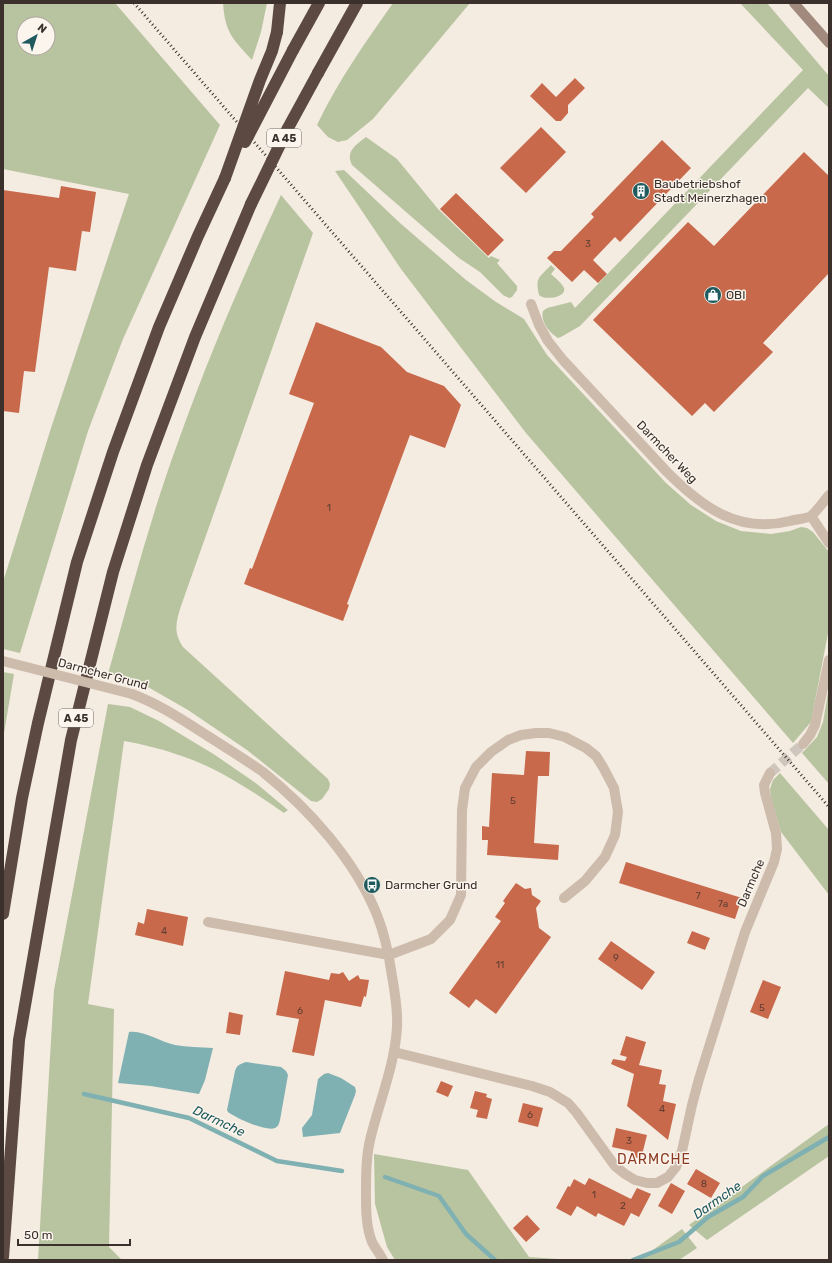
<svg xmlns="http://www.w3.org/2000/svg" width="832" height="1263" font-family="Rubik,sans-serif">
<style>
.green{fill:#b8c4a0;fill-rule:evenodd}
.water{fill:#7fb0b2}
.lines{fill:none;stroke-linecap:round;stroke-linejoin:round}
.stream{stroke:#7fb0b2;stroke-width:4.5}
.building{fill:#c8694b}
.street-tunnel{stroke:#cfc6bd;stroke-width:10;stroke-dasharray:10 5;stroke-linecap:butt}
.street{stroke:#cdbbac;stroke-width:10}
.secondary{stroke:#a18a7d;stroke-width:10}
.highway{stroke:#5c4a42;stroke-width:12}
.rail{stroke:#3b302b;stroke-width:3;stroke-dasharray:1 3;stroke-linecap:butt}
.street-bridge{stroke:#cdbbac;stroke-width:10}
.highway-bridge{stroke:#5c4a42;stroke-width:12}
.labels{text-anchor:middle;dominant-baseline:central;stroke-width:3;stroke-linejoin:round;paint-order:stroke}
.number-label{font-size:10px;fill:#5e3e33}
.shield{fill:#fbf5ee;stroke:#756b66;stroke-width:1}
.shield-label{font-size:11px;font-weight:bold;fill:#3b302b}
.poi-label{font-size:12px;fill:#3b302b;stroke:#fbf5ee;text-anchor:start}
.street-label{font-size:12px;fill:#3b302b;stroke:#fbf5ee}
.water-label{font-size:13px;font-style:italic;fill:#1f5a5e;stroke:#fbf5ee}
.quarter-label{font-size:14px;letter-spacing:1px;fill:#8c3b22;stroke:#fbf5ee}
</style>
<rect width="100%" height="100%" fill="#f4ebe1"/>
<!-- green -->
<path class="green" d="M3,3H115L220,125L123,339L88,431L20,653L3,649V582L51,428L129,194L3,169ZM24,24H48V48H24Z
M223,3H267L261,32L252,60C233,39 225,33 223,3Z
M393,3H470L373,119L347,140L338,142L328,137L317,125C338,81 365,43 393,3Z
M740,3H767L829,76V108L808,88L580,326L561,337L558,338C549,333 540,321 543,311L547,308L571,302L575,308L803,70Z
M366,137L397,159L438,209L489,258L491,256L500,260L497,263L517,286V290L512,297L509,298L503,295L480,272L459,258L352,165C345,151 356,145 366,137Z
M344,170L400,223L466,280L496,302L524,319L547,355L666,483L691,505L716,521L741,531L771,534L790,531L801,527L807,528L813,532L829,552V628L811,722L793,743L526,433L401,269L335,171Z
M281,195L313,233L181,606C176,622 173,632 183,647L328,779L330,784L329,789L322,799L317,802L311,801L247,750L188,710L141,683L108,674C130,596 150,518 178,442C208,358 243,276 281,195Z
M551,265L555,269L551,274C555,278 562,283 564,288C567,297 545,301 539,295C535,277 539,278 551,265Z
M3,672L14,674L3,739Z
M829,687V784L802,753L817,737L823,722Z
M108,704L130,707L159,721L215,755L257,784L288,810L284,813C261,797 237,781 211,768C184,755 153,746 124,741L88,1004L114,1009L109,1247L122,1260H38L54,990Z
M780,773L829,830V895L781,832L771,798L770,789L773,780Z
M829,1124V1156L707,1240L689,1225Z
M374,1154L468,1170L529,1257L572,1260H395L387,1247L375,1204Z
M682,1229L697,1248L679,1260H639Z"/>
<!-- water -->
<path class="water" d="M129,1032C144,1030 160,1042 175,1045C187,1047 200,1047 213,1048L205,1080L199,1094L151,1086L118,1083Z
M246,1062L281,1067L286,1071L288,1075L280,1120C279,1123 279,1126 275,1128C266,1132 236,1118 228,1112L227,1110L235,1071C237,1065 240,1064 246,1062Z
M328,1073L341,1078L355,1087L356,1091L355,1095L340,1133L303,1137L302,1128L312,1115L318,1079L324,1074Z"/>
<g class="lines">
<!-- stream -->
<path class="stream" d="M84,1094L189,1118L277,1161L342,1171
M385,1177L439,1196L466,1234L495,1260
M633,1260L679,1242L708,1217L743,1197L763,1176L829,1137"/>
</g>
<!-- building -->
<path class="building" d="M575,78L585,88L568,105V113L561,121H556L530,96L542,83L556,97Z
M541,127L566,152L526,193L500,168Z
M662,140L691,168L620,242L615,237L593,260L607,274L598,283L584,270L572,282L547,258L554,251H561L594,217L591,214Z
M804,152L829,176V273L763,343L773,352L714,412L705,403L692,416L593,320L688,222L714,246Z
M61,186L96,192L90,232L82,231L76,271L49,267L35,372L24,371L19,413L3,411V190L59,198Z
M456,193L504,240L488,256L440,209Z
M316,322L381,347L407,372L444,386L461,405L445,448L410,435L347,604L349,605L343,621L244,584L250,568L252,569L314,403L289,394Z
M526,751L550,752L549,776H538L534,843L559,845L558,860L487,855L488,840H482V826L489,827L492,773L524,775Z
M626,862L742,898L735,919L619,883Z
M516,883L525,889L531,888L532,895L541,901L536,908L539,928L551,937L496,1014L476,999L469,1008L449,993L501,921L495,917L505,903L503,901Z
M147,909L188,917L183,946L135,935L138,922L144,924Z
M692,931L710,938L705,950L687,943Z
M611,941L655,972L642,990L598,959Z
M285,971L329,980L331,973L339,974L343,972L349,981L358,975L360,979L369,980L366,997L364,996L361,1007L325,1000L314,1056L292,1052L299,1019L276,1015Z
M763,980L781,987L768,1019L750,1012Z
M229,1012L243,1015L240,1035L226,1033Z
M626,1036L646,1042L639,1065L662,1070L659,1084L666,1085L663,1101L676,1104L668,1140L627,1106L634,1074L611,1064L613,1059L625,1061L627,1057L620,1055Z
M441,1081L453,1086L448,1097L436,1092Z
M475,1091L487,1094L486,1097L492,1099L487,1119L476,1117L478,1110L470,1108Z
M523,1103L543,1108L538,1127L518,1122Z
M616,1128L647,1135L641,1159L630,1156L631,1151L612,1147Z
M696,1169L720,1183L711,1198L687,1184Z
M589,1178L631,1199L637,1188L651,1194L639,1217L631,1213L624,1226L598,1213L596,1217L577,1206L571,1216L556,1208L568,1186L570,1187L574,1179L585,1185Z
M671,1183L685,1191L672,1214L658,1206Z
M527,1215L540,1229L526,1242L513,1228Z"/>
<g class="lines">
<!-- street-tunnel -->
<path class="street-tunnel" d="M770,773L803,744"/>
<!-- street -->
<path class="street" d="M531,304L539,325L548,341L563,360L667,472C702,507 738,534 790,521C796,519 806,519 811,516C816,512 824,501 829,495
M811,516L829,543
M132,694C161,705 184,721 211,738C228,749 246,760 263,772C309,809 355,860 377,915C385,935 389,955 392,976C395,993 398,1010 397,1027C395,1064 380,1100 371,1136C366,1155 366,1174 366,1194C366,1210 366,1227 372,1242C375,1248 380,1254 383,1260
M803,744L810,735L815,725L829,660
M208,922L389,955L431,939L450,920L461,895L462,810L465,788L476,767L491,752L508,740L521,735L536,733H549L565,737L586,748L596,756L603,767L614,788L618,812L615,835L605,857L585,881L564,898
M394,1052L532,1086L550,1092L568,1103L576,1112L615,1166L625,1174L635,1180L647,1183H657L668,1177L676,1167L682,1151L692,1105L699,1079L745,932L774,862L777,849L776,833L765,793L764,785L770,773"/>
<!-- secondary -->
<path class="secondary" d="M794,3L829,43"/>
<!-- highway -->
<path class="highway" d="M277,32L280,3
M293,50L319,3
M318,73L357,3
M3,914L22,798L38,723L77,562L113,452L159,327L198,236L225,178
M3,1257L19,1040L71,740L113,572L147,465L195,337L251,204"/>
<!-- rail -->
<path class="rail" d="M134,3L829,807"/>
<!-- street-bridge -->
<path class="street-bridge" d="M3,661L132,694"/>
<!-- highway-bridge -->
<path class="highway-bridge" d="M245,142L293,50
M225,178L260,80L272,51L277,32
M251,204L288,128L318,73"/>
</g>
<!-- icons -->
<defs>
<g id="building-disc" transform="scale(0.9)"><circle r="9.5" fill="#1f5a5e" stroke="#fbf5ee"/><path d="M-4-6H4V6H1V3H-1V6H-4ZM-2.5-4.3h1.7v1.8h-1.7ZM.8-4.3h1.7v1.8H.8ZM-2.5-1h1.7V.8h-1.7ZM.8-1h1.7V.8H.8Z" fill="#fff"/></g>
<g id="shop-disc" transform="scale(0.9)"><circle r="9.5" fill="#1f5a5e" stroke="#fbf5ee"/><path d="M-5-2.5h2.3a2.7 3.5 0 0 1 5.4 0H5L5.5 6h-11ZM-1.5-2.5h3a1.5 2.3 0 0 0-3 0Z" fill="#fff"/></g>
<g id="bus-disc" transform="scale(0.9)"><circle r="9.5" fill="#1f5a5e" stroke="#fbf5ee"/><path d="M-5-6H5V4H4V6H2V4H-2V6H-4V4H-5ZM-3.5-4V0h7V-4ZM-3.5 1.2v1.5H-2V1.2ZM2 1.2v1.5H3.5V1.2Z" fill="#fff"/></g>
</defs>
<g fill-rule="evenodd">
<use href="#building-disc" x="641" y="191"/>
<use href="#shop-disc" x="713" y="295"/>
<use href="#bus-disc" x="372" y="885"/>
</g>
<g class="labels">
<!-- number labels -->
<g class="number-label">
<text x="588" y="244">3</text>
<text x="329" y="508">1</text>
<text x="513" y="801">5</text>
<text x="698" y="896">7</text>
<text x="723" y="904">7a</text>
<text x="164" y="931">4</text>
<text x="616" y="958">9</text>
<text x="500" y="965">11</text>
<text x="762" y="1008">5</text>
<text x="300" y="1011">6</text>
<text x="662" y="1109">4</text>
<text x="530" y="1115">6</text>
<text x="629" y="1141">3</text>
<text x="704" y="1184">8</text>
<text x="594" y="1195">1</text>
<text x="623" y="1206">2</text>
</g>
<!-- shield labels -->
<g class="shield">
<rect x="267" y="129" width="34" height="18" rx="3"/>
<rect x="59" y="709" width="34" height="18" rx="3"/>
</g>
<g class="shield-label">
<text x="284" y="138">A 45</text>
<text x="76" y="718">A 45</text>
</g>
<!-- poi labels -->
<g class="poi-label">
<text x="654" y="184">Baubetriebshof<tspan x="654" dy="14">Stadt Meinerzhagen</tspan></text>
<text x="726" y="295">OBI</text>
<text x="385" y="885">Darmcher Grund</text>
</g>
<!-- street labels -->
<g class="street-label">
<text transform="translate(667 452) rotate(46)">Darmcher Weg</text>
<text transform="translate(103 674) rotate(15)">Darmcher Grund</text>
<text transform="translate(751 883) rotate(-67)">Darmche</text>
</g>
<!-- water labels -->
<g class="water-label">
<text transform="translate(219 1121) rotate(25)">Darmche</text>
<text transform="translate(717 1200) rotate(-35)">Darmche</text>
</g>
<!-- quarter labels -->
<g class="quarter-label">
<text x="654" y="1159">DARMCHE</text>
</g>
</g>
<!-- border -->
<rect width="832" height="1263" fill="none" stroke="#3b302b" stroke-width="8"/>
<!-- north arrow -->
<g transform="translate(36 36) rotate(39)"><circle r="19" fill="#fbf5ee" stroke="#aea6a0"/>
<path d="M0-3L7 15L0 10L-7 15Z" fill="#1f5a5e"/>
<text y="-6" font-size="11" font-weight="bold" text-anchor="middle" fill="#3b302b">N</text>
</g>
<!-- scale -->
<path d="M18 1239v6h112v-6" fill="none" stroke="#3b302b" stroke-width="2"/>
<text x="24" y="1239" font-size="12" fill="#3b302b" stroke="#fbf5ee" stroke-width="3" paint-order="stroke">50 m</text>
</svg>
